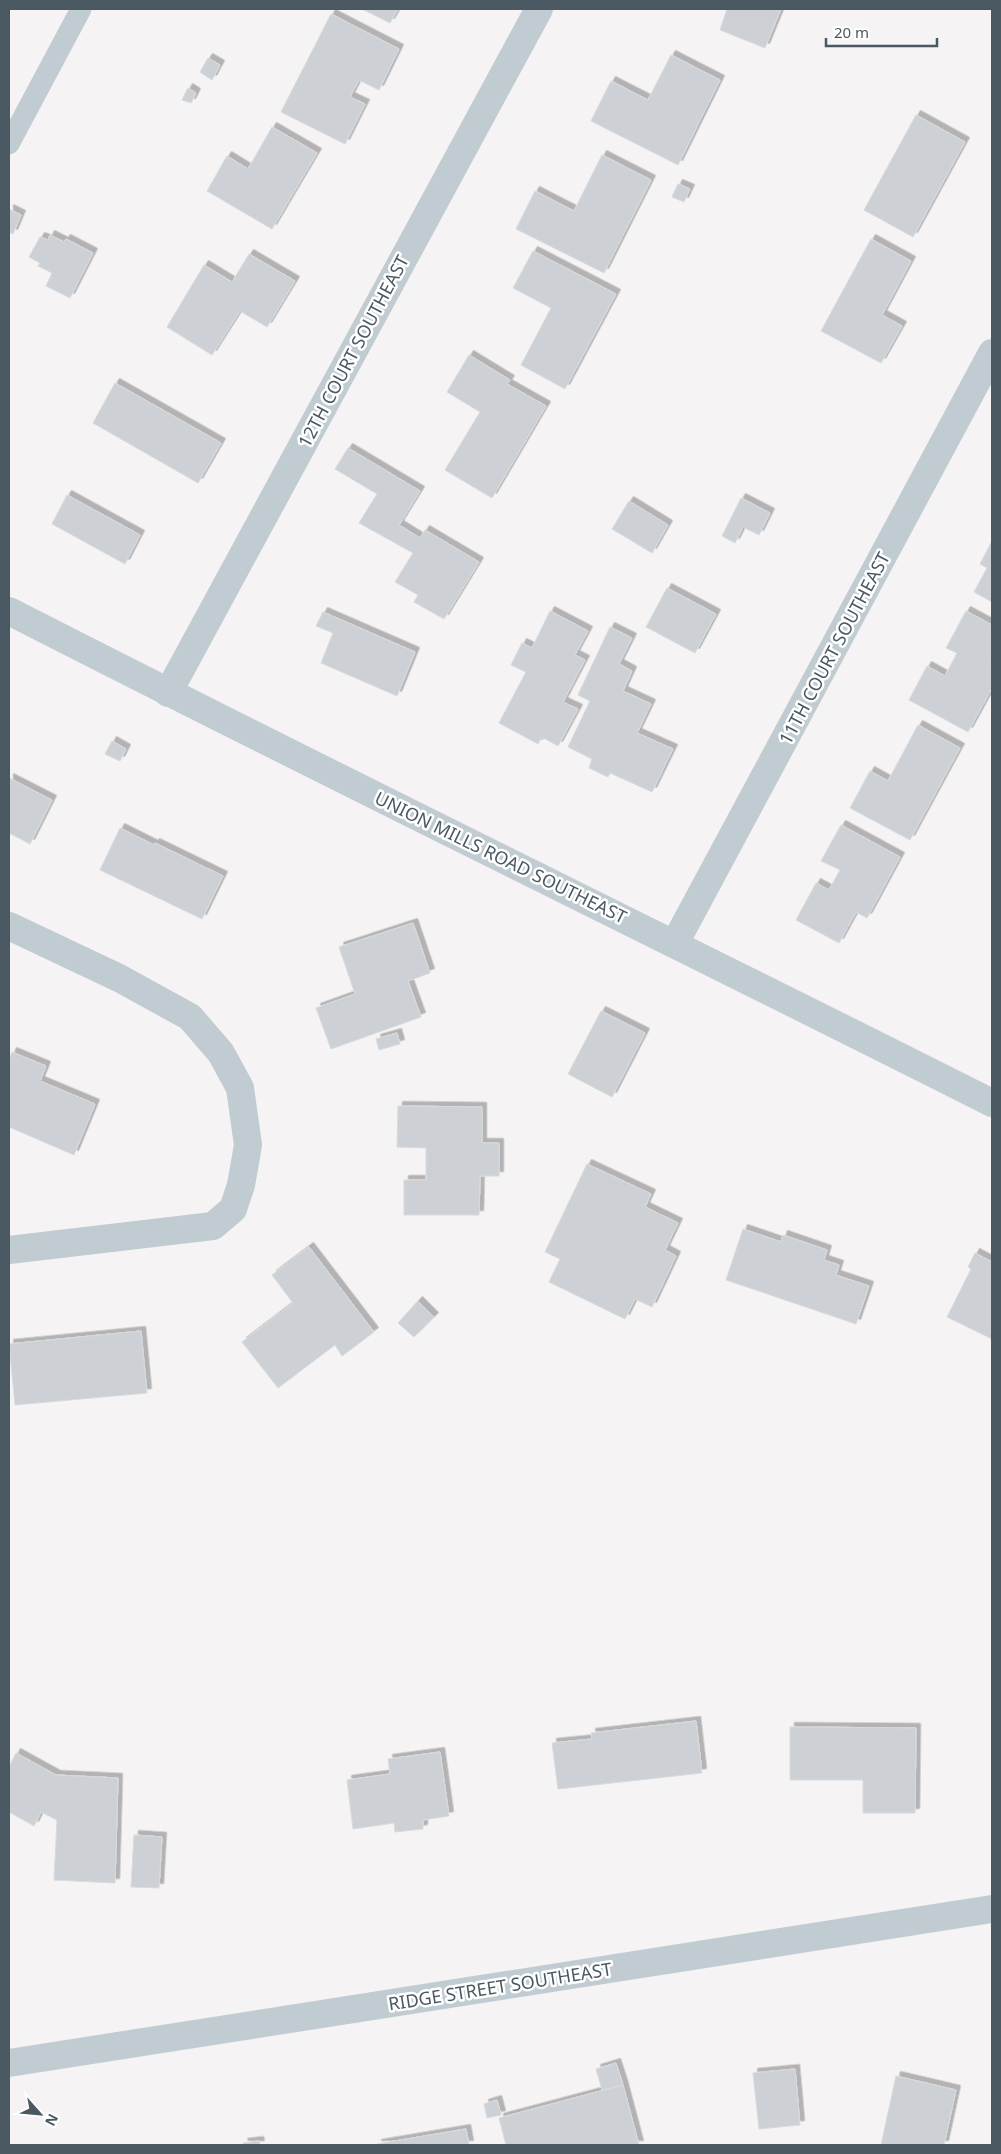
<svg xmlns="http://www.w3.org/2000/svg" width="1001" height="2154" font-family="'Noto Sans',sans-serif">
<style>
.building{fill:#cdd1d5;stroke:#d7dade;filter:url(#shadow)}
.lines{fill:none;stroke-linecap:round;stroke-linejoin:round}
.service{stroke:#c1ccd2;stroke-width:21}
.minor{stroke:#c1ccd2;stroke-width:28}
.tertiary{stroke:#c1ccd2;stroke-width:28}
.labels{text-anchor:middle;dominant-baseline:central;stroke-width:5;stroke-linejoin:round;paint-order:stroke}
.street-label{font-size:18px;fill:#4a5961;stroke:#fff}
</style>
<defs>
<filter id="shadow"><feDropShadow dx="4.5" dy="-4.5" stdDeviation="0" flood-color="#0004"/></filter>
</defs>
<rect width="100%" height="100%" fill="#f5f3f3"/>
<!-- building -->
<path class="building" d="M362,9H398L390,23Z
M727,9H781L765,48L720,30Z
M331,14L399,49L379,90L359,80L350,97L365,104L345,144L281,112Z
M671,55L720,80L678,165L591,121L611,81L648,100Z
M208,58L220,65L212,80L200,72Z
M188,88L196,93L191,103L182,100Z
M916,115L965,142L913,237L864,210Z
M272,127L317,153L272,229L207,191L227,156L248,169Z
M602,155L651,180L604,273L516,229L535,191L574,211Z
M678,184L690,189L684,202L672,197Z
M9,209L21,215L13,234L9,232Z
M50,235L64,242L66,239L93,253L70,298L46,286L52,273L38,266L40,263L29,257L40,237L48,240Z
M871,239L911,261L882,315L902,326L881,363L821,331Z
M533,251L616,294L565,389L521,365L551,308L513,288Z
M249,254L295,281L267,327L240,311L212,355L167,327L204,265L232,282Z
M469,355L510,380L507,384L546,406L492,498L445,470L480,412L447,392Z
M115,383L221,443L198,483L93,423Z
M348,448L420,491L399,525L420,538L425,530L479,562L444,619L414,602L418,595L395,582L413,553L359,523L377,494L335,469Z
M67,495L140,535L125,564L52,524Z
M741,498L770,513L759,535L743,527L735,543L722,536Z
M629,501L668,525L652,553L612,529Z
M992,541V602L974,592L987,568L980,564Z
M667,588L716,614L695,653L646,627Z
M550,611L588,631L575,655L585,660L563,702L578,709L558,746L542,737L538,744L499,723L526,672L511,665L522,643L532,648Z
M966,611L992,625V660L990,663L992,664V688L968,732L909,700L927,666L945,676L957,653L946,648Z
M323,612L415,652L397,696L321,663L333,633L316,626Z
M610,627L632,638L619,664L632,671L623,691L651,704L637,733L673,749L652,792L610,773L608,777L589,768L592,759L568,747L590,701L578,695Z
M918,725L960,748L910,840L850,808L870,771L888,781Z
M112,741L126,749L120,761L105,754Z
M9,778L52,800L30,844L9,833Z
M841,825L900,857L867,918L856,912L839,943L796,920L816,883L829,890L840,870L821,861Z
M120,828L154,845L155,843L223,876L202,919L100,870Z
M413,923L430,973L408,981L421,1017L331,1049L316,1008L355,994L339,947Z
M601,1011L645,1033L612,1097L568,1074Z
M397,1033L400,1044L379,1050L376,1039Z
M12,1052L46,1066L40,1081L95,1104L74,1155L9,1127V1060Z
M398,1106L482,1107V1143H499V1176H480L479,1215H404V1180H426V1148L397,1147Z
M587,1164L651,1194L645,1207L678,1223L665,1250L676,1256L652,1307L635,1299L625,1319L549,1282L560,1259L545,1252Z
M743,1229L781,1242L783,1235L827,1250L824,1260L839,1265L836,1275L869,1286L856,1324L726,1280Z
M309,1247L374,1332L342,1356L335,1345L278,1388L242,1342L293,1303L272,1275Z
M975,1253L992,1262V1339L947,1317L971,1269L968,1267Z
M418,1301L434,1317L414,1337L398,1323Z
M141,1331L147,1393L15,1405L9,1344Z
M696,1721L702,1773L558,1789L552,1743L592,1739L591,1733Z
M790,1727L916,1728L915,1813H863V1780H790Z
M440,1752L449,1816L423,1820V1829L395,1832L394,1823L353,1829L347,1780L390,1774L388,1759Z
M16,1753L56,1775L118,1778L115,1883L54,1880L57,1820L41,1812L34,1826L9,1812V1767Z
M134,1835L162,1837L159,1888L131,1887Z
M616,2063L623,2085L602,2090L596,2069Z
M795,2069L800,2125L759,2129L753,2073Z
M896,2076L956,2090L944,2145H881Z
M623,2085L639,2145H506L499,2118Z
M497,2100L501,2115L487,2118L484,2104Z
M466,2129L469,2145H377V2144Z
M259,2141L260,2145H244L243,2143Z"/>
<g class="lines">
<!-- service -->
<path class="service" d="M9,144L81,9"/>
<!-- minor -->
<path class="minor" d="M168,693L539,9
M9,926L119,978L190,1017L221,1053L240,1088L248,1145L241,1185L233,1209L213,1226L9,1250
M675,943L992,353
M9,2063L992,1909"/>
<!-- tertiary -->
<path class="tertiary" d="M9,611C335,778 665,938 992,1103"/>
</g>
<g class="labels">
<!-- street labels -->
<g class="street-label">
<text transform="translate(353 351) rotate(-62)">12TH COURT SOUTHEAST</text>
<text transform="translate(834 648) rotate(-62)">11TH COURT SOUTHEAST</text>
<text transform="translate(501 857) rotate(26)">UNION MILLS ROAD SOUTHEAST</text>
<text transform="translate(500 1986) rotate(-9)">RIDGE STREET SOUTHEAST</text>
</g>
</g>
<!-- border -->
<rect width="1001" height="2154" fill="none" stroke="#4a5961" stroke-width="20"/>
<!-- north arrow -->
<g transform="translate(40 2114) rotate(117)" stroke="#ffffff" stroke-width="4" paint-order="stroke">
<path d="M0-4L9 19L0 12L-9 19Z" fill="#4a5961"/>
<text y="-8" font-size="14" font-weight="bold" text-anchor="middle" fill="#4a5961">N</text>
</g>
<!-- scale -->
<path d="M826 38v8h111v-8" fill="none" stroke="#4a5961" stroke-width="2.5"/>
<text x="834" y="38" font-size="15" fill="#4a5961" stroke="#ffffff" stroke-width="4" paint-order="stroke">20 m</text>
</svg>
